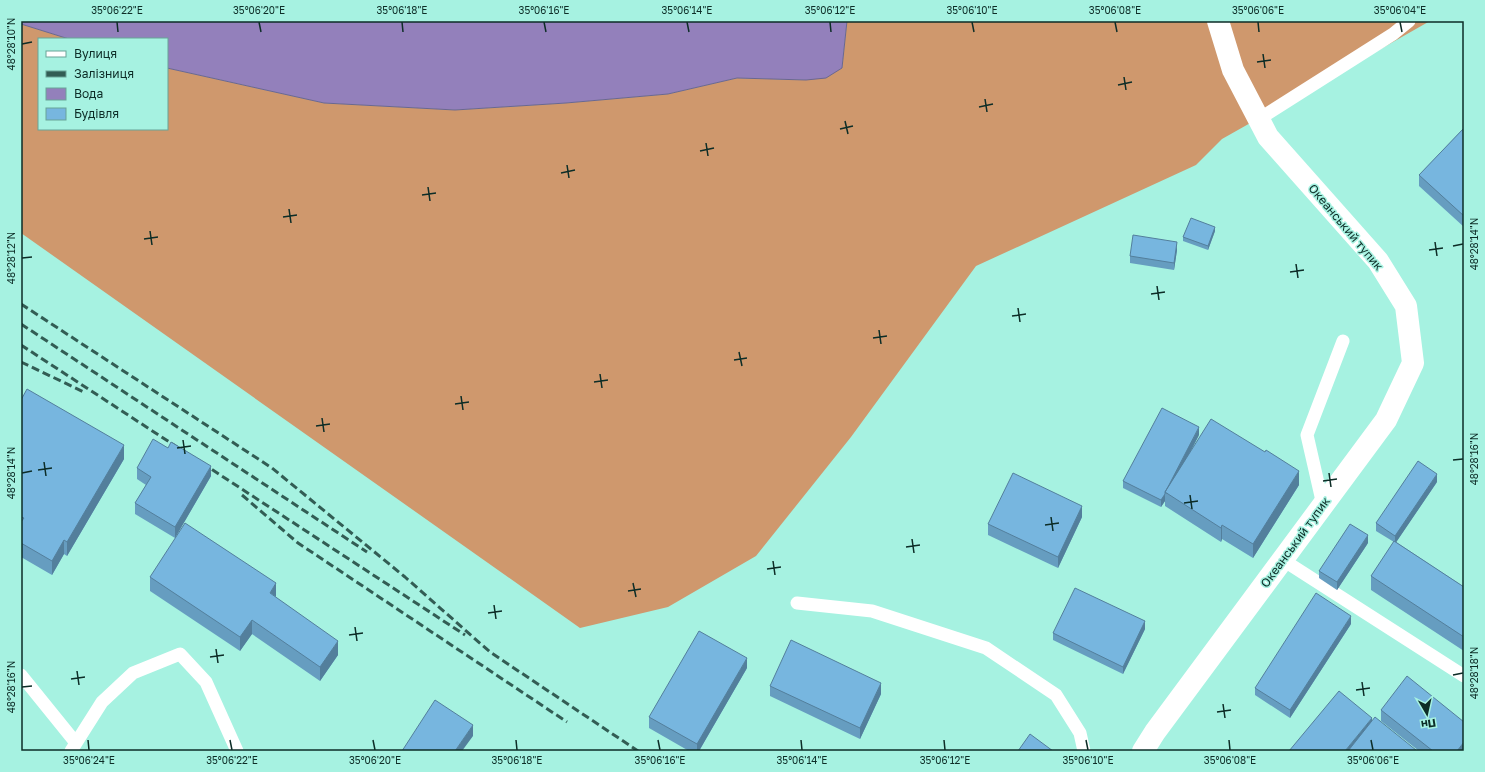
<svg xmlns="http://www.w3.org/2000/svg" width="1485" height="772" font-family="'Golos Text',sans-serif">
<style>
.forest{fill:#cf986d}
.water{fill:#9380bb;stroke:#6b678f}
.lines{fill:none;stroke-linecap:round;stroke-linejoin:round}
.lane{stroke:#fff;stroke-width:13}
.street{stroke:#fff;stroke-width:22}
.rail{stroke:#325d54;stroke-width:3;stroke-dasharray:8 4;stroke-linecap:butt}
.wall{fill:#669dc0}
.shaded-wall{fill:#537f9c}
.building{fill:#77b6df;stroke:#537f9c}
.ticks{fill:none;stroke:#0d2d27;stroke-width:1.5}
.labels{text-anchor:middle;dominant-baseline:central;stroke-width:3;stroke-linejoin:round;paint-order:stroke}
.street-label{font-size:12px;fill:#0d2d27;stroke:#a6f2e1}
.neatline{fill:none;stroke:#0d2d27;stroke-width:1.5}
.ticks-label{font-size:10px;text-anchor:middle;fill:#0d2d27}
</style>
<rect width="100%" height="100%" fill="#a6f2e1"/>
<!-- forest -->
<path class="forest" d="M847,21H1430L1222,139L1196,165L976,266L851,437L756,556L668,607L580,628L21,233V24L69,39H39V129H167V68L324,103L455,110L566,103L668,94L737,78L806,80L842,68Z"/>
<!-- water -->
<path class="water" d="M21,21H847L842,68L826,78L806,80L737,78L668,94L566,103L455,110L324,103L167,68V39H69L21,24Z"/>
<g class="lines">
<!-- lane -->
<path class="lane" d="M1259,119L1393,34L1409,21
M1323,505L1307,435L1343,341
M1283,560L1464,676
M797,603L872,611L986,648L1056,695L1080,733L1084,751
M21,675L76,743L71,751
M76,743L102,702L133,673L180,654L206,682L237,751"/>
<!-- street -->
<path class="street" d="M1143,751L1155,732L1386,420L1413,363L1406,306L1378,261L1268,137L1233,70L1218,21"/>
<!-- rail -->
<path class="rail" d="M21,304L272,468L405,577L490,652L638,751
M21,324L367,552
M21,345L180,449
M21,362L86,393
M202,463L465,635
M242,495L298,543L567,722"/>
</g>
<!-- wall -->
<path class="wall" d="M1464,128V227L1419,186V175Z
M1215,231L1208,250L1183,241V237Z
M1177,250L1174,270L1130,263V256Z
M21,400L124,459L67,556L64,554L52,575L21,557Z
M1199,435L1191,451L1299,485L1253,558L1222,539L1221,542L1165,506V501L1161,507L1123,488V481Z
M137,468L211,476L175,538L135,514V503L146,485L137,479Z
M1437,482L1396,542L1464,587V651L1371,590V576L1394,542L1376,531V523Z
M1082,517L1058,568L988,535V524Z
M1368,543L1337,590L1319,578V571Z
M150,577L276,597L338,655L320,681L252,634L240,651L150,591Z
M1351,624L1290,718L1255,695V688Z
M1145,629L1123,674L1053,640V633Z
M747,668L699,751H689L649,728V717Z
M770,686L881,694L860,739L770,696Z
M1381,710L1464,751H1419L1381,721Z"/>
<!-- shaded-wall -->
<path class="shaded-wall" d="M1215,227V231L1208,250V246Z
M1177,242V250L1174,270V263Z
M1199,427V435L1168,494L1165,493Z
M124,445V459L67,556V542Z
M211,466V476L175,538V527Z
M1299,471V485L1253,558V544Z
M1437,474V482L1395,544V536Z
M1165,494V501L1161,507V500Z
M1082,506V517L1058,568V557Z
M1222,525V539L1221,542V528Z
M1368,535V543L1337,590V582Z
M64,540V554L52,575V561Z
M276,583V597L270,593Z
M1351,616V624L1290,718V710Z
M252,620V634L240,651V637Z
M1145,621V629L1123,674V667Z
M338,641V655L320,681V667Z
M747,658V668L699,751H697V744Z
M881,683V694L860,739V728Z
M1372,718V729L1354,751H1345Z
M473,725V736L462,751H455Z
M1464,742V751H1457Z"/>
<!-- building -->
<path class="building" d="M1464,128V216L1419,175Z
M1191,218L1215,227L1208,246L1183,237Z
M1133,235L1177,242L1174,263L1130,256Z
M27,389L124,445L67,542L64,540L52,561L21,543V522L24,518L21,517V400Z
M1162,408L1199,427L1169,485L1165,492V494L1161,500L1123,481Z
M1211,419L1265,452L1266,450L1299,471L1253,544L1222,525L1221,528L1165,492Z
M153,439L168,448L171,442L211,466L175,527L135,503L151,477L137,468Z
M1418,461L1437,474L1395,536L1376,523Z
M1013,473L1082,506L1058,557L988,524Z
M185,523L276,583L270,593L338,641L320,667L252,620L240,637L150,577Z
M1350,524L1368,535L1337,582L1319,571Z
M1394,541L1464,587V637L1371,576Z
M1075,588L1145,621L1123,667L1053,633Z
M1316,593L1351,616L1290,710L1255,688Z
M699,631L747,658L697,744L649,717Z
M791,640L881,683L860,728L770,686Z
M1407,676L1464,722V742L1457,751H1433L1381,710Z
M1339,691L1372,718L1345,751H1289Z
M435,700L473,725L455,751H402Z
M1375,717L1416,750L1415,751H1348Z
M1030,734L1053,751H1018Z"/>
<!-- ticks -->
<path class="ticks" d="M117,22L118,32M259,22L261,32M402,22L403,32M544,22L546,32M687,22L689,32M830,22L831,32M972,22L974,32M1115,22L1117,32M1258,22L1259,32M1400,22L1402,32M22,44L32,42M1263,54L1265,68M1257,62L1271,60M1124,77L1126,90M1118,85L1132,82M985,99L987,112M979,107L993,104M845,121L848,134M840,129L853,126M706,143L708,156M700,151L714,148M567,165L569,178M561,173L575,170M428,187L430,201M422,195L436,193M289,209L291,223M283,217L297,215M150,231L152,245M144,239L158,237M1435,242L1437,256M1453,246L1463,244M1429,250L1443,248M22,258L32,257M1296,264L1298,278M1290,272L1304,270M1157,286L1159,300M1151,294L1165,292M1018,308L1020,322M1012,316L1026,314M879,330L881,344M873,338L887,336M739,352L742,366M734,360L747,358M600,374L602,388M594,382L608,380M461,396L463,410M455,404L469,402M322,418L324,432M316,426L330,424M183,440L185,454M177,448L191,446M1453,460L1463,459M44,462L46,476M38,470L52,468M22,473L32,471M1329,473L1331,487M1323,481L1337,479M1190,495L1192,509M1184,503L1198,501M1051,517L1053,531M1045,525L1059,523M912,539L914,553M906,547L920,545M773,561L775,575M767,569L781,567M633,583L636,597M628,591L641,589M494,605L496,619M488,613L502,611M355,627L357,641M349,635L363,633M216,649L218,663M210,657L224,655M77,671L79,685M1453,675L1463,673M71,679L85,677M1362,682L1364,696M22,687L32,686M1356,690L1370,688M1223,704L1225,718M1217,712L1231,710M88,740L89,750M230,740L232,750M373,740L375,750M516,740L517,750M658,740L660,750M801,740L802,750M944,740L945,750M1086,740L1088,750M1229,740L1230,750M1371,740L1373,750"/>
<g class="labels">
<!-- street labels -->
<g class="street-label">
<text transform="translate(1346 227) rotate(50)">Океанський тупик</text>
<text transform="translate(1295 542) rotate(-54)">Океанський тупик</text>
</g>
</g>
<!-- border -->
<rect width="1485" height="772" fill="none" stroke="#a6f2e1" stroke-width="44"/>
<!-- legend -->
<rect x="38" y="38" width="130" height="92" fill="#a6f2e1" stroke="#69a397"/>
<rect x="46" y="51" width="20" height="6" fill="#ffffff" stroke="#69a397"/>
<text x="74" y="58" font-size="12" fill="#0d2d27">Вулиця</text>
<rect x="46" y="71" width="20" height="6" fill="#325d54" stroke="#69a397"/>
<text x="74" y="78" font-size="12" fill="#0d2d27">Залізниця</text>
<rect x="46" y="88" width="20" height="12" fill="#9380bb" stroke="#69a397"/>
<text x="74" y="98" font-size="12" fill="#0d2d27">Вода</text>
<rect x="46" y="108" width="20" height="12" fill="#77b6df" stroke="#69a397"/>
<text x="74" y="118" font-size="12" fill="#0d2d27">Будівля</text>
<!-- north arrow -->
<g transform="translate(1427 714) rotate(171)" stroke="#a6f2e1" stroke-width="3" paint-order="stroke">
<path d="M0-3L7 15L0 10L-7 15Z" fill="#0d2d27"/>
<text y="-6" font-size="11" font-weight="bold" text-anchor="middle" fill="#0d2d27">Пн</text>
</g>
<rect x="22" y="22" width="1441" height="728" class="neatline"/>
<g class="ticks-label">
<text x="117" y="14">35°06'22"E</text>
<text x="259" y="14">35°06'20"E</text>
<text x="402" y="14">35°06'18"E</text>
<text x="544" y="14">35°06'16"E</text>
<text x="687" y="14">35°06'14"E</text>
<text x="830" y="14">35°06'12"E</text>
<text x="972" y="14">35°06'10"E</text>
<text x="1115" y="14">35°06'08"E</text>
<text x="1258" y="14">35°06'06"E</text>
<text x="1400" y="14">35°06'04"E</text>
<text transform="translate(11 44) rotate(-90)" y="4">48°28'10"N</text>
<text transform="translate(1474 244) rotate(-90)" y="4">48°28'14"N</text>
<text transform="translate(11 258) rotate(-90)" y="4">48°28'12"N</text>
<text transform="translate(1474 459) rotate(-90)" y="4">48°28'16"N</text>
<text transform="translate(11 473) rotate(-90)" y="4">48°28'14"N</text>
<text transform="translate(1474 673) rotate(-90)" y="4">48°28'18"N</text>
<text transform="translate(11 687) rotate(-90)" y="4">48°28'16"N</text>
<text x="89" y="764">35°06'24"E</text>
<text x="232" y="764">35°06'22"E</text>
<text x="375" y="764">35°06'20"E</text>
<text x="517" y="764">35°06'18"E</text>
<text x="660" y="764">35°06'16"E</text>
<text x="802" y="764">35°06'14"E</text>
<text x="945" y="764">35°06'12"E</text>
<text x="1088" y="764">35°06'10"E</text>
<text x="1230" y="764">35°06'08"E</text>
<text x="1373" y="764">35°06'06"E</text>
</g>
</svg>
